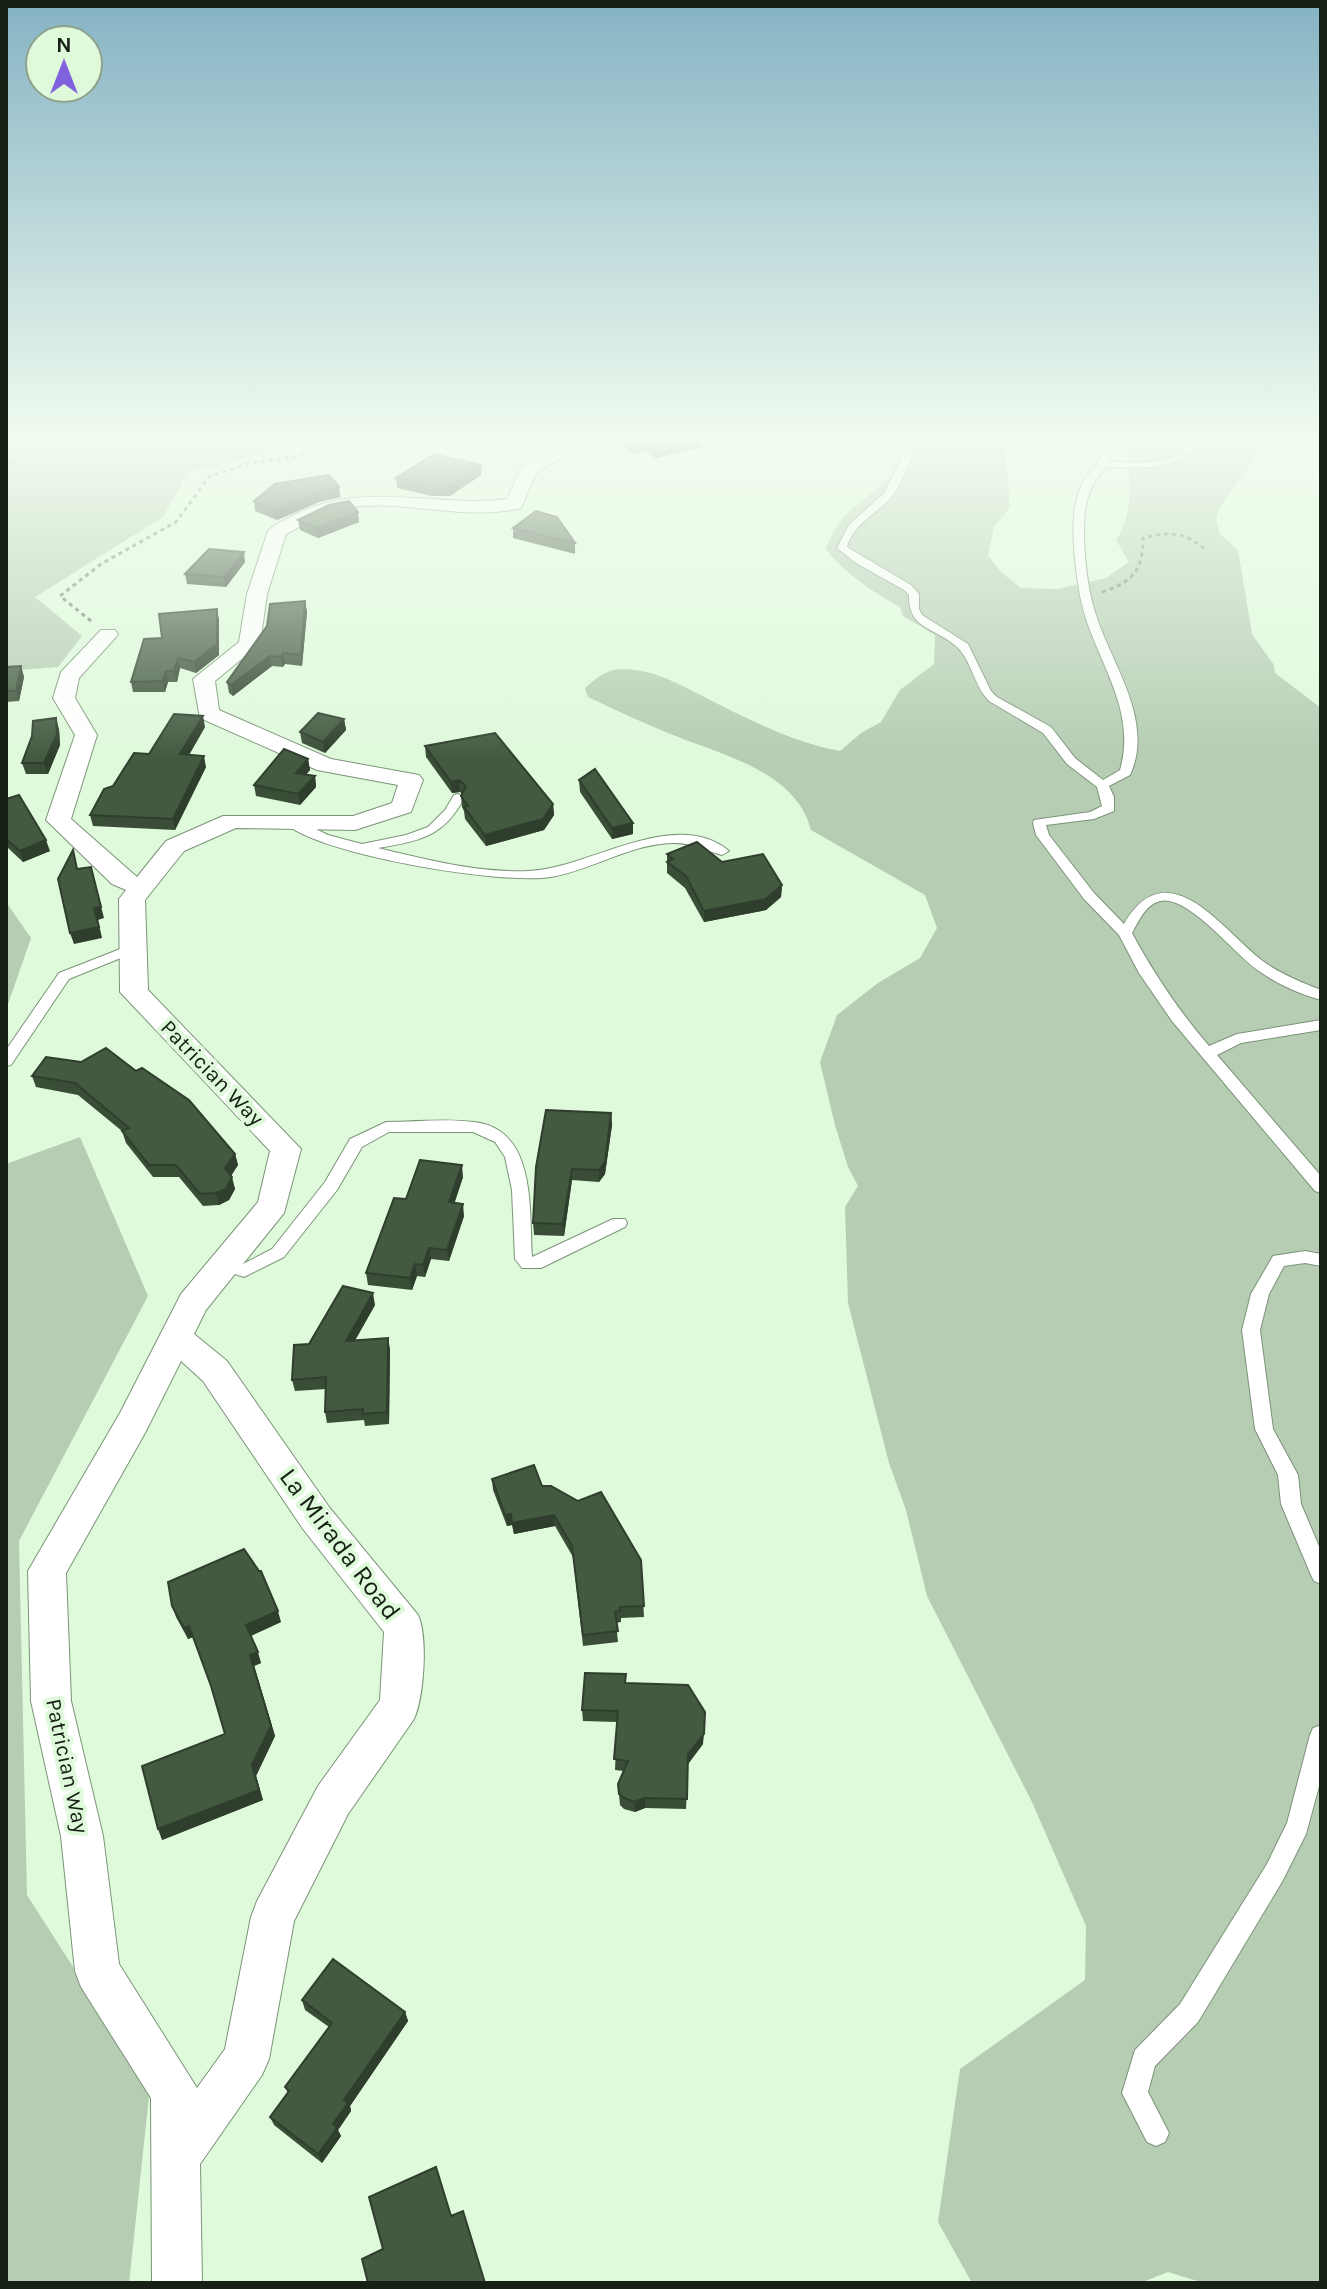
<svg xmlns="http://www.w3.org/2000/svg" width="1327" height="2289" font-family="Karla,sans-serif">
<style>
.green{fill:#b6ccb3}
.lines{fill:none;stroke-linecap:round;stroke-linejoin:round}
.service-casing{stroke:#7b9478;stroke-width:2}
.minor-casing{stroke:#7b9478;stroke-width:2}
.path{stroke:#738470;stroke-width:3;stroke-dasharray:4 4;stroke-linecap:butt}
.service{fill:#fff;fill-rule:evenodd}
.minor{fill:#fff;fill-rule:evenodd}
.wall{fill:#3a4d37}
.shaded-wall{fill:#2f3e2d}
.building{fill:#435940;stroke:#2f3e2d;stroke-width:2}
.labels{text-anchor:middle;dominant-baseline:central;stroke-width:8;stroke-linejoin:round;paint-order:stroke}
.street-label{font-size:22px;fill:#172015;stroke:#dff9db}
.near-street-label{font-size:26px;fill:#172015;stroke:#dff9db}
</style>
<rect width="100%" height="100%" fill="#dff9db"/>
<!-- green -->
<path class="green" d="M6,437H310L304,444L188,472L163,517L35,597L82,636L58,667L6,671Z
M907,437H1004L1010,507L994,527L988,556L1001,572L1021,588L1057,589L1106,578L1129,562L1116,540C1137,509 1128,473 1125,437H1256L1253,460L1219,509L1216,520L1220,534L1238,550L1252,634L1274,665L1275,673L1321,708V2283H1204L1168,2272L1140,2283H972L938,2222L960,2069L1085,1980L1086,1926L1032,1802L927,1596L906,1510L889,1463L848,1303L845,1207L858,1186L848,1167L835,1125L820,1062L837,1015L878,983L920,958L937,928L925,895L811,830C796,770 718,754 668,733C641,722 615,710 588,697L585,688C597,678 606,669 622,669C658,669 689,690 720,705C758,724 797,743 840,751L861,733L881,722L900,690L934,664L935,635L903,616L900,607C873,592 845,574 826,549C840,508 861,506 889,478C898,470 904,449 907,437Z
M6,902L31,938L6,1010Z
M80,1137L148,1296L19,1541L27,1895L150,2087L129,2283H6V1164Z"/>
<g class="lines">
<!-- service casing -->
<g class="service-casing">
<path id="service" d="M911,437H921C911,456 905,478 893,495C878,514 854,522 847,547L911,585L919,594V609L922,615L968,644L991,691L997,697L1051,727L1075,758L1103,780L1120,770C1136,714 1103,670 1086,619C1080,600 1077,580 1075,559C1073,536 1071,508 1081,486C1088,470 1103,464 1104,445L1093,446L1072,437L1105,440V437L1198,438V445C1175,472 1139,468 1106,467C1086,490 1084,506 1084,536C1085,565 1088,594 1098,621C1115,669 1154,723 1130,775L1109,786L1114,797V811L1094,819L1046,825L1049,835L1094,893L1124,924C1167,850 1220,927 1260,959C1278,973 1300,982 1321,990V1000C1300,994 1277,984 1259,971C1236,956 1188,894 1160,901C1145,905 1139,921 1132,933C1154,974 1179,1011 1209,1046L1237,1034L1321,1020V1030L1241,1043L1217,1055L1321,1176V1193L1315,1191L1172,1021L1139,973L1119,935L1084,899L1036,835L1033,823L1034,820L1090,812L1102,806L1097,787L1067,764L1043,733L989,701C974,686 971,659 957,647C935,627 908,630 909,595L904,590L856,563L837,548L849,525L885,492ZM1190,441C1177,468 1135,463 1109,461L1114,445Z
M458,794L464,798C444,837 419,841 378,848C428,860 478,873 529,871C588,869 675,806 729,851L722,855C706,851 692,843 675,843C631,843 593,870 551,877C502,885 317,855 284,822L285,819H295L328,835L362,844L406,835L428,827L445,810L454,795Z
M133,944L138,945L140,948L138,951L69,979L11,1065L6,1066V1050L59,973Z
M386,1122C415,1122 445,1118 474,1122C537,1129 529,1210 532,1257L613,1219H625L627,1223L625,1227L541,1268H522L515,1259L512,1190L505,1157L495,1142L473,1132H389L362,1147L337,1190L284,1257L244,1277L219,1269L216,1264L219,1259L225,1258L243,1264L272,1249L325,1182L350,1139Z
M1305,1251L1321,1254V1266L1305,1263L1284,1266L1269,1294L1260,1330L1273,1429L1298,1475L1301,1504L1321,1551V1584L1314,1581L1311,1575L1281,1504L1278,1475L1255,1429L1242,1330L1251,1294L1273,1256Z
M1321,1725V1779L1306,1834L1283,1880L1198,2022L1155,2066L1148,2092L1169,2133L1165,2142L1156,2146L1147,2142L1122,2093L1135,2050L1180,2004L1267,1864L1287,1823L1310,1735L1313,1728Z"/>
</g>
<!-- minor casing -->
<g class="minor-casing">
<path id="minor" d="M591,437H623L620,441L568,453L536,473L521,508C460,523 396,495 336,510C318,515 302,526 286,534L267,594L260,644L215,681L219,710L331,759L419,775L423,780L411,812L355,830L236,828L184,851L145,900L148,990L301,1149L284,1213L206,1310L194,1334L227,1361L329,1507L418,1615C428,1637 424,1697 414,1719L348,1814L294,1921L269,2059L262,2075L200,2164L202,2283H152L151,2098L81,1987L75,1971L61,1836L31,1701L28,1571L120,1413L181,1294L258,1202L270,1151L120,992L119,899L126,890L112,884L46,820L75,735L53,698L61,672L101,630H115L118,634L115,638L79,678L75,698L97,735L71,819L137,877L166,841L223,816H353L392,803L398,785L317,770L200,718L193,679L239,642L247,594L268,531C274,524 285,520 294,515C362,480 435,508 507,499L522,466L556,445ZM181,1361L203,1381L303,1529L384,1632L380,1700L318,1786L257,1901L251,1917L225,2049L197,2088L119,1964L103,1836L71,1701L66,1573L145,1433Z"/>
</g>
<!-- path -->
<path class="path" d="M6,468L15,463
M1102,592C1133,582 1143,570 1143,538C1170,531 1186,532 1207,551
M91,621L60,596L101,564L176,522L209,477L249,463L295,457L322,445L328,437"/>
<!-- service -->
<use href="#service" class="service"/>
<!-- minor -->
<use href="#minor" class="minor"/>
</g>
<!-- wall -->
<path class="wall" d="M620,437H701V447L655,458L645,451L634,454L620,444Z
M481,465V475L450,496H432L397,488L396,478Z
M339,487L340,497L319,502L277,520L255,511L254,501Z
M298,520L359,522L318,538L300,530Z
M513,528L575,543V554L513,538Z
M245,562L226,587L187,584L185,574Z
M305,601L307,612L302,666L285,664L283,667L272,666L233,696L229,693L227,682Z
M219,619V655L196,673L180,668L177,682H168L165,692H133L131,682L162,638Z
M21,666L24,677L19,701L6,702V667Z
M344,719L346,730L325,753L302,743L300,732Z
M205,727L189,755L206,767L175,830L93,826L90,815L149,754Z
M59,729L60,745L48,774H26L22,763Z
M425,746L553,804L554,815L544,830L486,846L465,819L464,811L462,807L461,796L462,794L460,792L452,793L426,757Z
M308,759L310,770L306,774L315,776L316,787L300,805L256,796L254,785Z
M579,780L633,823V834L612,839L580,792Z
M6,799L50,851L23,862L8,848L6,845Z
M667,854L722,862L782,885L781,897L766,910L704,922L685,888L667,873Z
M46,1057L235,1154L238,1165L231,1176L235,1189L229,1200L219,1205L203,1206L179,1177H153L126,1143L122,1131L78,1095L36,1087L32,1076Z
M611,1113L612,1125L605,1174L599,1182L572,1180L564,1236L534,1235L533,1223Z
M463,1177L454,1203L464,1216L449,1261L431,1259L425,1277L417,1276L412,1290L368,1285L366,1273L406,1199Z
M375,1305L355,1340L390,1349L389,1424L365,1426L364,1420L327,1423L325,1412L326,1389L295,1391L292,1380L309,1344Z
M492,1479L542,1486L641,1560L644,1617L621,1618V1622L616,1623L618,1642L583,1646L573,1557L555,1526L514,1534L512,1525L507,1526L493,1490Z
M172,1606L281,1622L251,1636L261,1663L254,1666L275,1736L256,1776L263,1800L162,1840L225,1734L212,1687L193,1637L188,1639L176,1617Z
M626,1674V1683L703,1744L688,1764L686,1809L645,1808L635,1812L624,1809L620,1805L618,1784L624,1771L615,1770L617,1722L583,1721L582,1710Z
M302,2000L405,2012L408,2021L350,2106L351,2111L338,2130L341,2136L322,2163L274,2125L270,2117L288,2093L285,2087L329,2027L305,2010Z"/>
<!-- shaded-wall -->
<path class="shaded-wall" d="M701,437V447L655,458V448Z
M645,441V451L634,454L633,444Z
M481,465V475L450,496L449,486Z
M339,487L340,497L319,502L277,520L276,510L317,492Z
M358,512L359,522L318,538L316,528Z
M244,552L245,562L226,587L224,577Z
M305,601L307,612L302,666L301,655Z
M217,609L219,619V655L196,673L194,662Z
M283,653L285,664L283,667L281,657Z
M270,656L272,666L233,696L231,685Z
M178,658L180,668L177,682L174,671Z
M21,666L24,677L19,701L16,691Z
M166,671L168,682L165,692L163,681Z
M203,716L205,727L183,765L180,754Z
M56,718L59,729L60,745L48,774L44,763Z
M344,719L346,730L325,753L323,742Z
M204,756L206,767L175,830L173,819Z
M308,759L310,770L298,784L296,773Z
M315,776L316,787L300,805L298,794Z
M459,780L460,792L452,793L451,782Z
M553,804L554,815L544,830L486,846L485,835Z
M633,823V834L612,839V828Z
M46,840L50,851L23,862L20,851Z
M91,867L104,918L98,920L102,938L74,944L70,933L94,908Z
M782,885L781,897L766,910L704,922V911Z
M611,1113L612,1125L605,1174L599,1182V1170Z
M235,1154L238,1165L228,1180L225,1168Z
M462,1165L463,1177L451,1214L449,1202Z
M572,1169V1180L564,1236L563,1224Z
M232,1177L235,1189L229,1200L219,1205L216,1193Z
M463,1204L464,1216L449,1261L447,1250Z
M429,1248L431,1259L425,1277L423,1265Z
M415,1264L417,1276L412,1290L410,1278Z
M373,1293L375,1305L348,1353L346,1341Z
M388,1338L390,1349L389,1424L387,1412Z
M511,1514L512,1525L507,1526L505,1515Z
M554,1515L555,1526L514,1534L512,1523Z
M278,1611L281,1622L250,1636L246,1625Z
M189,1626L193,1637L188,1639L184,1628Z
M258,1652L261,1663L254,1666L275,1736L256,1776L263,1800L162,1840L158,1829L252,1765L250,1655Z
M705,1723L703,1744L688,1764V1754Z
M645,1798V1808L635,1812L634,1802Z
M405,2012L408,2021L350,2106L351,2111L338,2130L341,2136L322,2163L318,2154L344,2100Z"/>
<!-- building -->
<path class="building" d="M624,437H701L655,448L645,441L633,444Z
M434,454L481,465L449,486H431L396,478Z
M329,475L339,487L317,492L276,510L254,501L275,484Z
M349,501L358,512L316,528L298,520L329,505Z
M536,511L557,517L575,543L513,528Z
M209,549L244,552L224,577L185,574Z
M305,601L301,655L283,653L281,657L270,656L231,685L227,682L267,626L270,604Z
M217,609V644L194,662L178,658L174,671H166L163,681L131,682L144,639L162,638L159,614Z
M21,666L16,691H6V667Z
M318,713L344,719L323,742L300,732Z
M174,714L203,716L180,754L204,756L173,819L90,815L104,789L113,786L134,753L149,754Z
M56,718L57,734L44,763H22L32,736L33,721Z
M495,733L553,804L543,819L485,835L464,807L468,806L461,796L466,786L459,780L451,782L425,746Z
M284,749L308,759L296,773L315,776L298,794L254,785Z
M595,769L633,823L612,828L579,780Z
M19,795L46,840L20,851L6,839V799Z
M697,842L722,862L763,854L782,885L766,899L704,911L686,876L667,862L673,859L667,854Z
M73,850L77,869L91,867L101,907L94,908L99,927L70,933L58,879Z
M106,1048L136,1071L142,1068L189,1100L235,1154L225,1168L232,1177L226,1189L216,1193L200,1194L176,1165H149L122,1131L129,1128L75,1083L32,1076L46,1057L81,1062Z
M546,1110L611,1113L605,1162L599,1170L572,1169L563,1224L533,1223L536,1167Z
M420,1160L462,1165L449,1202L463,1204L447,1250L429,1248L423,1265L415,1264L410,1278L366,1273L394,1198L406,1199Z
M343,1286L373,1293L346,1341L388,1338L387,1412L363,1414V1409L325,1412L326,1377L292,1380L294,1345L309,1344Z
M534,1465L542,1486H551L578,1501L601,1492L641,1560L644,1606L620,1607V1611L615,1612L618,1631L583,1635L572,1546L554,1515L512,1523L511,1514L505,1515L492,1479Z
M244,1549L259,1571H261L278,1611L246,1625L258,1652L250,1655L271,1726L252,1765L259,1790L158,1829L142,1766L225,1734L211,1686L189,1626L184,1628L172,1606L168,1582Z
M585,1673L626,1674L625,1683L688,1685L705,1712L704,1734L688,1754L687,1799L645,1798L634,1802L624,1798L619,1794L618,1784L628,1761L614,1759L618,1711L582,1710Z
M333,1959L405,2012L344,2100L348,2103L333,2124L337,2128L318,2154L270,2117L289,2091L285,2087L332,2023L302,2000Z
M436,2167L451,2216L463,2211L485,2283H368L362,2259L383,2249L369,2197Z"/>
<!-- sky -->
<linearGradient id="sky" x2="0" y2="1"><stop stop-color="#85b3c4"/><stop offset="0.58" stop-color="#f1fcef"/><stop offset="1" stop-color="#f1fcef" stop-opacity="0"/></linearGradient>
<rect width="1327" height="758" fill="url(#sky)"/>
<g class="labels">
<!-- street labels -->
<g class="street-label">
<text transform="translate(212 1073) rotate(46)">Patrician Way</text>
<text transform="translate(67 1766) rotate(78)">Patrician Way</text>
</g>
<!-- near-street labels -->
<g class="near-street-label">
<text transform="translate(340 1544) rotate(53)">La Mirada Road</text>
</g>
</g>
<!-- border -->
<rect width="1327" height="2289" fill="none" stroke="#172015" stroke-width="16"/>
<!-- north arrow -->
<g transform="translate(64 64)"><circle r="38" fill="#dff9db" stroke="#8fa28c" stroke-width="2"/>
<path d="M0-6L14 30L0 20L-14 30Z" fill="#8162dd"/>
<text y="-12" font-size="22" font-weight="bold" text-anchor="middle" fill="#172015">N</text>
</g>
</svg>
